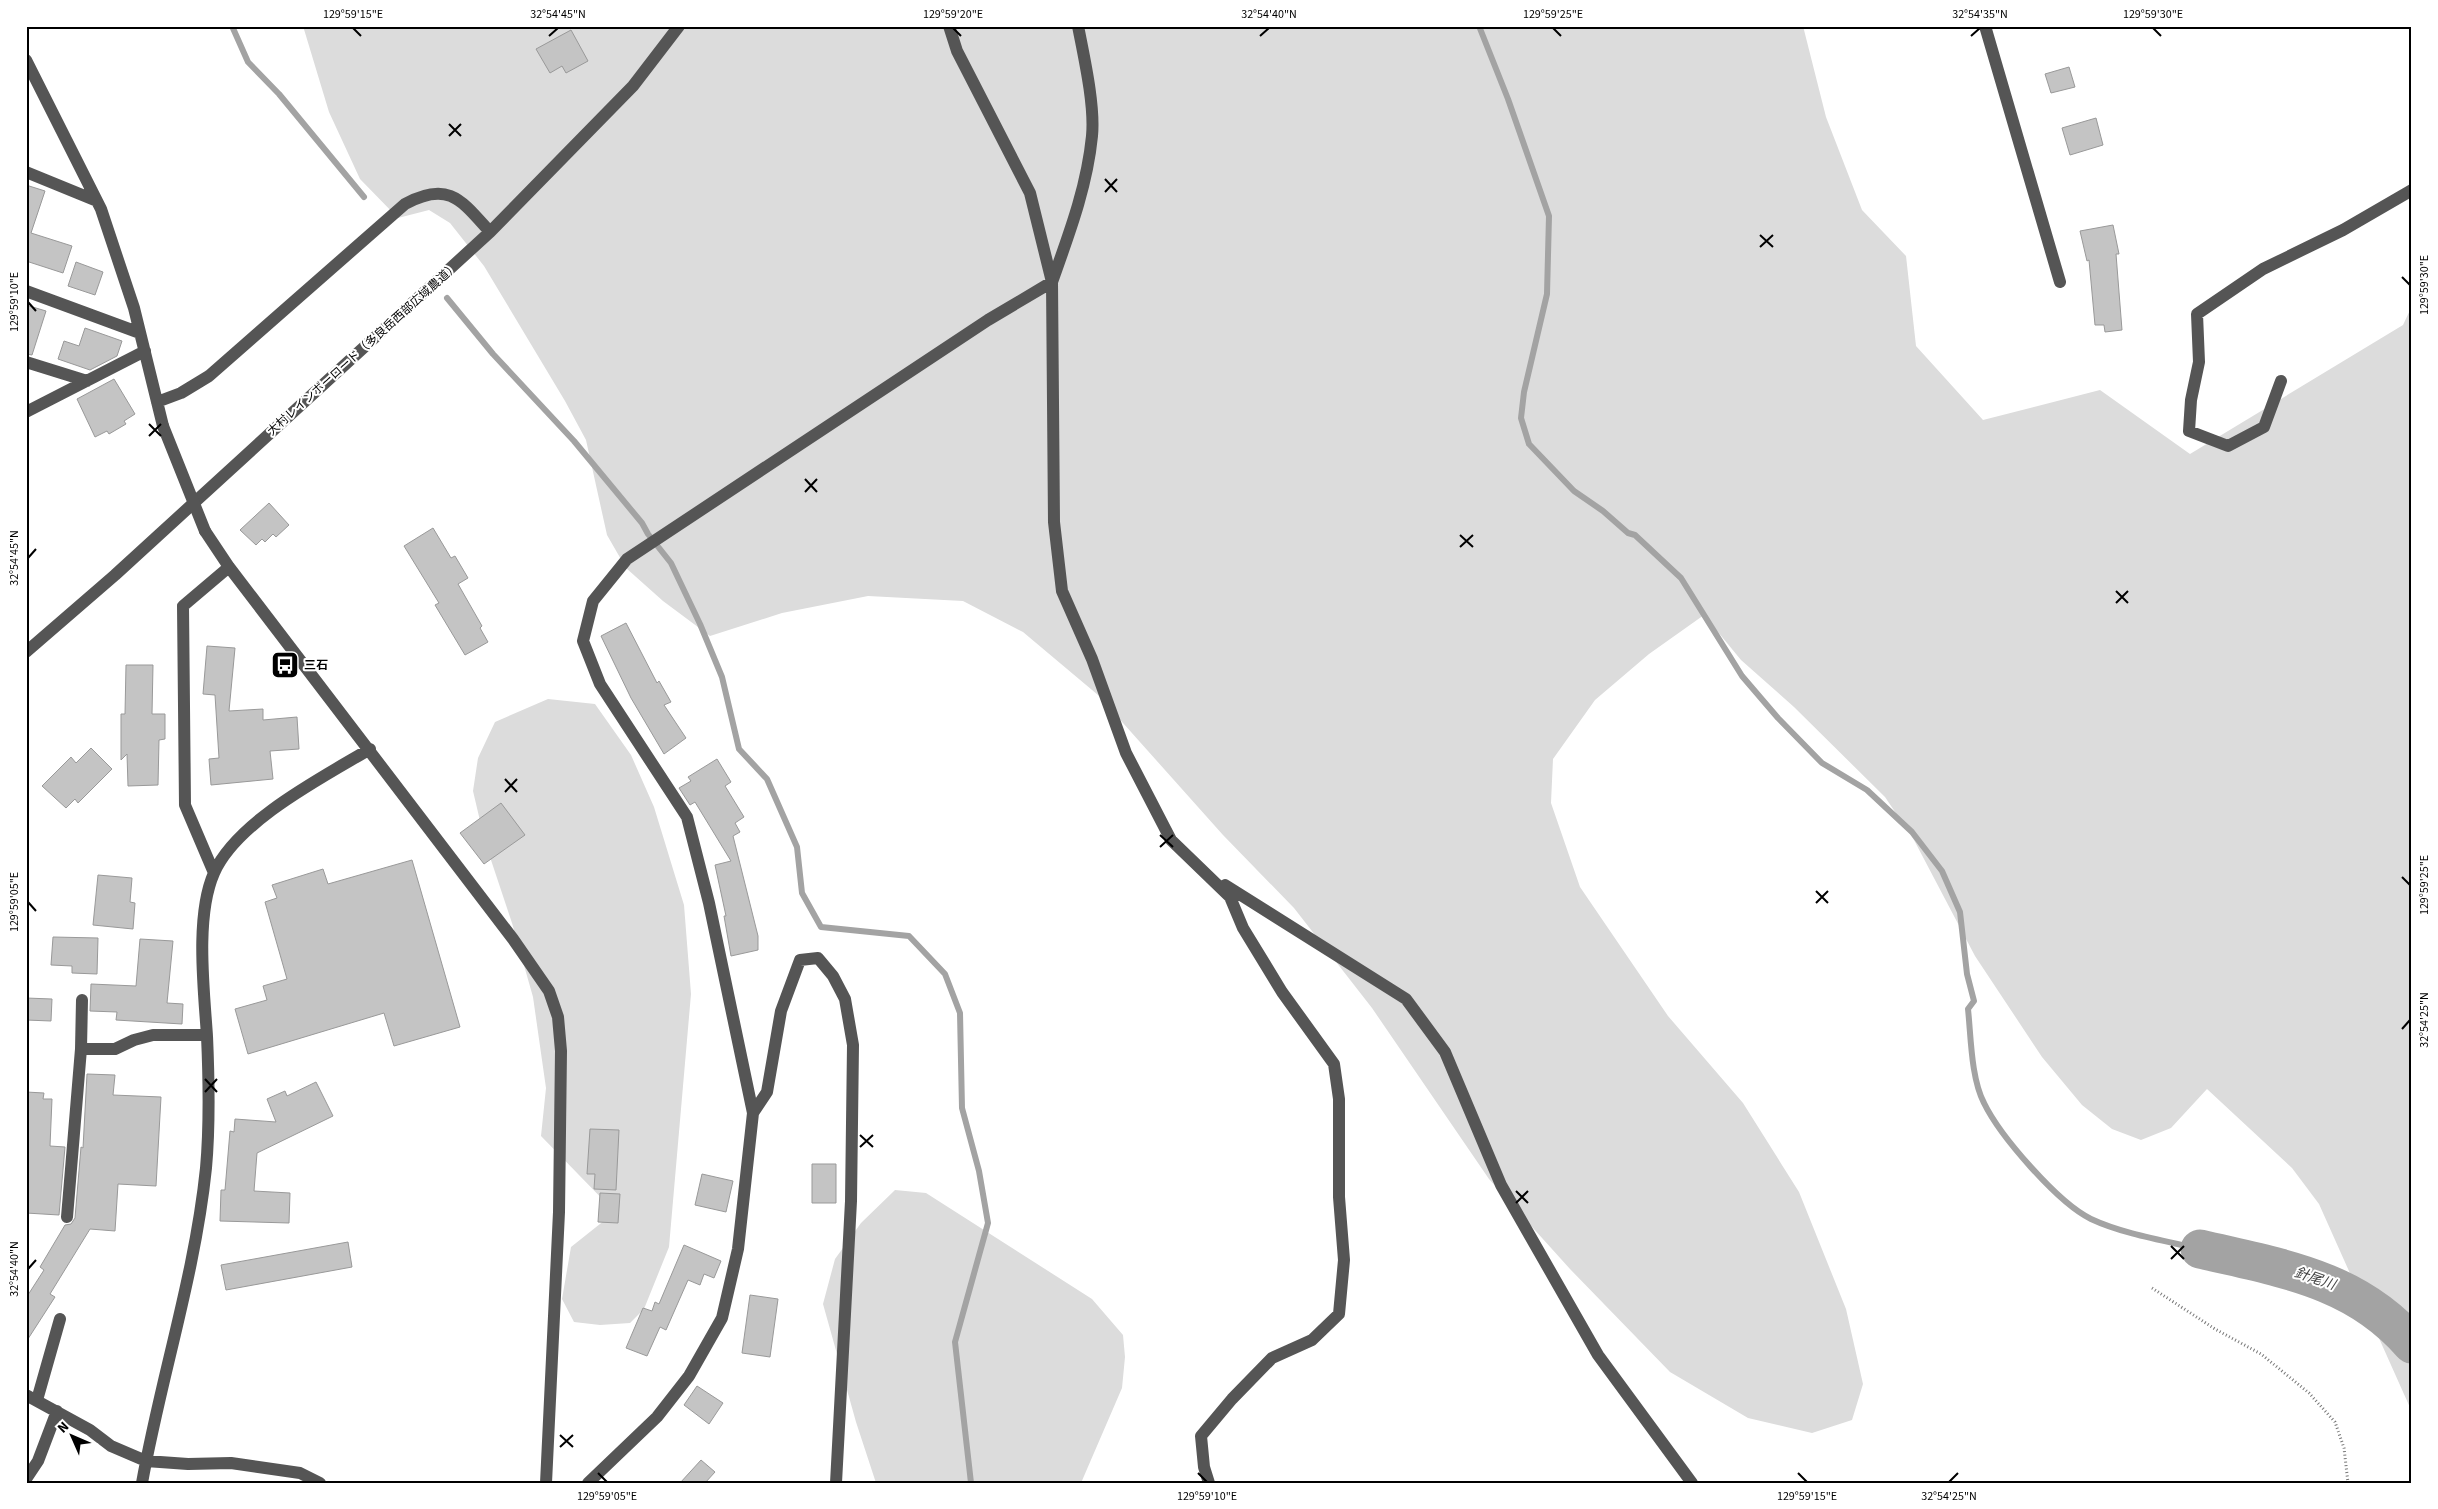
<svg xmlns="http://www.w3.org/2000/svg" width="2438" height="1509" font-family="'Source Sans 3','Noto Sans JP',sans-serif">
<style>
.green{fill:#dcdcdc}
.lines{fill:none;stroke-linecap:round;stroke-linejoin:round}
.stream{stroke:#a3a3a3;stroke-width:6}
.river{stroke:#a3a3a3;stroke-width:39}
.building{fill:#c4c4c4;stroke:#999}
.path{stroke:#777;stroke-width:3;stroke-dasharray:1 2.5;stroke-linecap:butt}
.minor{stroke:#555;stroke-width:12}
.minor-bridge{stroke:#555;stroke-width:12}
.ticks{fill:none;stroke:#000;stroke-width:2}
.labels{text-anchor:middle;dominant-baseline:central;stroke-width:4;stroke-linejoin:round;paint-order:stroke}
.street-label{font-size:12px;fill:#000;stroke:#fff}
.poi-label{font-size:12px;font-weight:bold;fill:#000;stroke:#fff;text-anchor:start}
.water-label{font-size:14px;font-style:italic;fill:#444;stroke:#fff}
.neatline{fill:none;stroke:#000;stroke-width:2}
.ticks-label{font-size:12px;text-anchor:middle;fill:#000}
</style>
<rect width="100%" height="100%" fill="#fff"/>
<!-- green -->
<path class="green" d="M303,26H1803L1826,117L1862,210L1906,256L1916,346L1983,420L2100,390L2190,454L2403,325L2412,306V1412L2319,1204L2292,1168L2207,1089L2171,1128L2141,1140L2112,1129L2082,1105L2042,1057L1975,956L1914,840L1885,797L1794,707L1741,660L1704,615L1649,654L1595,700L1553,759L1551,803L1580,887L1668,1016L1743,1103L1799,1192L1846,1309L1863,1384L1852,1420L1812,1433L1748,1418L1670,1372L1570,1269L1489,1179L1372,1008L1294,908L1223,835L1098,695L1023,632L963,601L868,596L782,613L710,636L663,601L626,568L607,535L586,440L565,401L484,266L450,223L429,210L398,218L360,179L329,112Z
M548,699L595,704L631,755L654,807L684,905L691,994L669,1247L644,1309L630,1323L600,1325L574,1322L562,1299L571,1247L615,1212L541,1136L546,1088L533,997L512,923L485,842L473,791L478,758L495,722Z
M895,1190L926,1193L1092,1299L1123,1335L1125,1357L1122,1388L1081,1483H876L856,1422L823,1304L835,1259L861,1223Z"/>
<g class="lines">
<!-- stream -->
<path class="stream" d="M232,26L248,62L279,94L364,197
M1479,26L1508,99L1549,216L1547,294L1524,392L1521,418L1529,444L1574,491L1603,511L1628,533L1635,535L1681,578L1742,676L1778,718L1822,763L1867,790L1912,832L1942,871L1960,912L1967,974L1974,1001L1968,1009C1971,1037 1971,1078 1984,1103C2000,1136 2058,1203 2091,1219C2123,1234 2166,1241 2200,1249
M447,298L493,354L574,441L642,523L648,534L671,563L700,624L722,677L739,749L767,779L797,847L802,893L821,927L909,936L945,974L960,1013L962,1108L979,1171L988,1223L955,1342L971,1483"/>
<!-- river -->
<path class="river" d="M2200,1249C2280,1268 2355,1278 2412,1344"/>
</g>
<!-- building -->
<path class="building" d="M571,30L588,61L566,73L562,66L550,73L536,49Z
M2069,67L2075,87L2051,93L2045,74Z
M2096,118L2103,145L2070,155L2062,128Z
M26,185L45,191L31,233L72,246L63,273L26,261Z
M2113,225L2119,254H2116L2122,330L2105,332L2104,325H2095L2089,260L2087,261L2080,231Z
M76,262L103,272L95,295L68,286Z
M26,305L46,311L32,355L26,354Z
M85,328L122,341L117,356L90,370L58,359L64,341L79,346Z
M114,379L135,414L124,421L126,424L109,434L107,431L95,437L77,399Z
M269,503L289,525L276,537L273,534L265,542L262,539L256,545L240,530Z
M433,528L451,558L455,556L468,578L458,584L482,626L480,628L488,642L465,655L435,605L439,603L404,546Z
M626,623L657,683L659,681L671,702L664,705L686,738L664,754L631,698L601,636Z
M207,646L235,648L229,711L263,709V720L297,717L299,749L270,751L273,779L211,785L209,759L219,758L215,695L203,694Z
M126,665H153L152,714H165V739L159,740L158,785L128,786L127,754L121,760V714H125Z
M91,748L112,769L78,803L75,799L66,808L42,786L71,757L76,763Z
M717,759L731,782L725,786L744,817L735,823L740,832L733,836L758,936V950L731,956L724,916H726L715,865L731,861L695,802L690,805L679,788L691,781L688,777Z
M501,803L525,835L484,864L460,833Z
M412,860L460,1027L394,1046L384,1013L248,1054L235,1009L267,1000L263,986L287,979L265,902L277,898L272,885L323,869L328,884Z
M98,875L132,878L130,902L135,903L133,929L93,925Z
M53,937L98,938L97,974L72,973V966L51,965Z
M140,939L173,941L167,1003L183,1004L182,1024L116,1020L117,1012L90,1011L91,984L136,986Z
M26,998L52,999L51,1021L26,1020Z
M87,1074L115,1075L113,1095L161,1097L156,1186L118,1184L115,1231L90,1229L50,1294L55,1297L26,1342V1298L44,1270L40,1267L65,1225L71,1224L75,1218L81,1147L83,1148Z
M316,1082L333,1116L257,1153L254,1191L290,1193L289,1223L220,1221L221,1190H225L230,1131L234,1132L235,1119L276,1122L267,1099L285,1091L287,1096Z
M26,1092L44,1093L43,1099H52L50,1146L65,1147L59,1215L26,1213Z
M590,1129L619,1130L616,1190L594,1189L595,1174H587Z
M812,1164H836V1203H812Z
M702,1174L733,1181L726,1212L695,1205Z
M600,1193L620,1194L618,1223L598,1222Z
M348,1242L352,1267L226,1290L221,1265Z
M684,1245L721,1261L714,1278L704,1274L700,1285L688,1280L666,1330L660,1327L647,1356L626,1348L643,1308L652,1311L655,1302L659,1304Z
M750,1295L778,1299L770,1357L742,1353Z
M697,1386L723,1403L709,1424L684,1405Z
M701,1460L715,1472L705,1483H680Z"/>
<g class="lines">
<!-- path -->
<path class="path" d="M2152,1288L2215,1329L2261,1354L2309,1393L2335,1422L2344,1448L2348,1483"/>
<!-- minor -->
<path class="minor" d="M949,26L957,51L1030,193L1052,282L1054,522L1062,591L1092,659L1126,753L1171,840L1230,897L1243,928L1282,992L1334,1064L1339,1099V1197L1344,1260L1339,1314L1312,1340L1272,1358L1232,1399L1201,1436L1204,1467L1209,1483
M1985,26L2060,282
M26,60L101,209L134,308L163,426
M26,172L97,201
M26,291L140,333
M26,362L87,381
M2281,381L2264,427L2228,446L2189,431L2191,400L2199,362L2197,314L2263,269L2343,230L2412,190
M157,402L181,393L209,376L405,204C449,180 462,201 490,232
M26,412L145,351
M205,531L229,567L513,939L549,991L558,1017L561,1051L559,1212L546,1483
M26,652L115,575L490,232L633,86L679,26
M214,873L185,805L183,606L229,567
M1225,885L1406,999L1445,1052L1501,1185L1598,1355L1692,1483
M82,1000L81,1049H115L134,1040L153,1035H207
M753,1113L767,1092L781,1011L800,960L818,958L833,976L845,999L853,1045L851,1201L836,1483
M67,1217L81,1049
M26,1395L90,1430L111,1446L146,1461L188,1464L231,1463L300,1473L320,1483
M37,1400L60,1319
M26,1479L38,1461L57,1411
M142,1483C161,1377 195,1275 206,1168C210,1124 209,1081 207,1036C204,990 195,916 214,873C237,821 323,777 370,749
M588,1483L657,1417L689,1376L722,1318L738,1249L753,1113L709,903L687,817L600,684L583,641L593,601L627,559L988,320L1052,282C1069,234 1087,187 1092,136C1095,105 1084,57 1078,26"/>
<!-- minor-bridge -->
<path class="minor-bridge" d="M163,426L205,531"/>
</g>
<!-- ticks -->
<path class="ticks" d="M353,28L361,36M953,28L961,36M1553,28L1561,36M2153,28L2161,36M549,36L558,28M1260,36L1269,28M1971,36L1980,28M449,124L461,136M449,136L461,124M1105,179L1117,192M1105,192L1117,179M1760,235L1773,247M1760,247L1773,235M2402,277L2410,285M28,302L36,311M149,424L161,436M149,436L161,424M805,479L817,492M805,492L817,479M1460,535L1473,547M1460,547L1473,535M28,558L36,549M2116,591L2128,603M2116,603L2128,591M505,779L517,792M505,792L517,779M1160,835L1173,847M1160,847L1173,835M2402,877L2410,885M1816,891L1828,903M28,902L36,911M1816,903L1828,891M2402,1029L2410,1020M205,1079L217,1092M205,1092L217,1079M860,1135L873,1147M860,1147L873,1135M1516,1191L1528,1203M1516,1203L1528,1191M2171,1246L2184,1259M2171,1259L2184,1246M28,1269L36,1260M560,1435L573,1447M560,1447L573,1435M598,1473L607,1482M1198,1473L1207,1482M1798,1473L1807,1482M1949,1482L1958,1473"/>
<!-- icons -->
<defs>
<g id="bus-square" transform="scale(1.4375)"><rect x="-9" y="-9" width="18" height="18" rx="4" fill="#000" stroke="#fff"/><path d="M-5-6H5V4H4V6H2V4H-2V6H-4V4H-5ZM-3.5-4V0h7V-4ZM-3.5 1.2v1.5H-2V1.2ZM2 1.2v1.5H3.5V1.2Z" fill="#fff"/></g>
</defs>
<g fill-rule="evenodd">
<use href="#bus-square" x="285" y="665"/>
</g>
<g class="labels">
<!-- street labels -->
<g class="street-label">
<text transform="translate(363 349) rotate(-42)">大村レインボーロード（多良岳西部広域農道）</text>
</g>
<!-- poi labels -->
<g class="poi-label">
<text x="304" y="665">三石</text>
</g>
<!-- water labels -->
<g class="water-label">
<text transform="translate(2315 1279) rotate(19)">針尾川</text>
</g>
</g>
<!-- border -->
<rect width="2438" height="1509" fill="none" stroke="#ffffff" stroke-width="55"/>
<!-- north arrow -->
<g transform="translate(72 1436) rotate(315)" stroke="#ffffff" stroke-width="4" paint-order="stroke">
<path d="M0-4L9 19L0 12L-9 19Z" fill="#000000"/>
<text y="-8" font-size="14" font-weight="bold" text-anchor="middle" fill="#000000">N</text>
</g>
<rect x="28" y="28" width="2382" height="1454" class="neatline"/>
<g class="ticks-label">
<text x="353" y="18">129°59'15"E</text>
<text x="558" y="18">32°54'45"N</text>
<text x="953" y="18">129°59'20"E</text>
<text x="1269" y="18">32°54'40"N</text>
<text x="1553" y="18">129°59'25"E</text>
<text x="1980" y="18">32°54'35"N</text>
<text x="2153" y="18">129°59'30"E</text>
<text transform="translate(2424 285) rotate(-90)" y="4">129°59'30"E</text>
<text transform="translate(14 302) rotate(-90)" y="4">129°59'10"E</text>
<text transform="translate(14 558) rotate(-90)" y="4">32°54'45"N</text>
<text transform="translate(2424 885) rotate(-90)" y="4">129°59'25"E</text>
<text transform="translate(14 902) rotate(-90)" y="4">129°59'05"E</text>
<text transform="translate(2424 1020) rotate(-90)" y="4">32°54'25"N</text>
<text transform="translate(14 1269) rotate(-90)" y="4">32°54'40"N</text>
<text x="607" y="1500">129°59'05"E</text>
<text x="1207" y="1500">129°59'10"E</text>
<text x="1807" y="1500">129°59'15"E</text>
<text x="1949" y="1500">32°54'25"N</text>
</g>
</svg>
